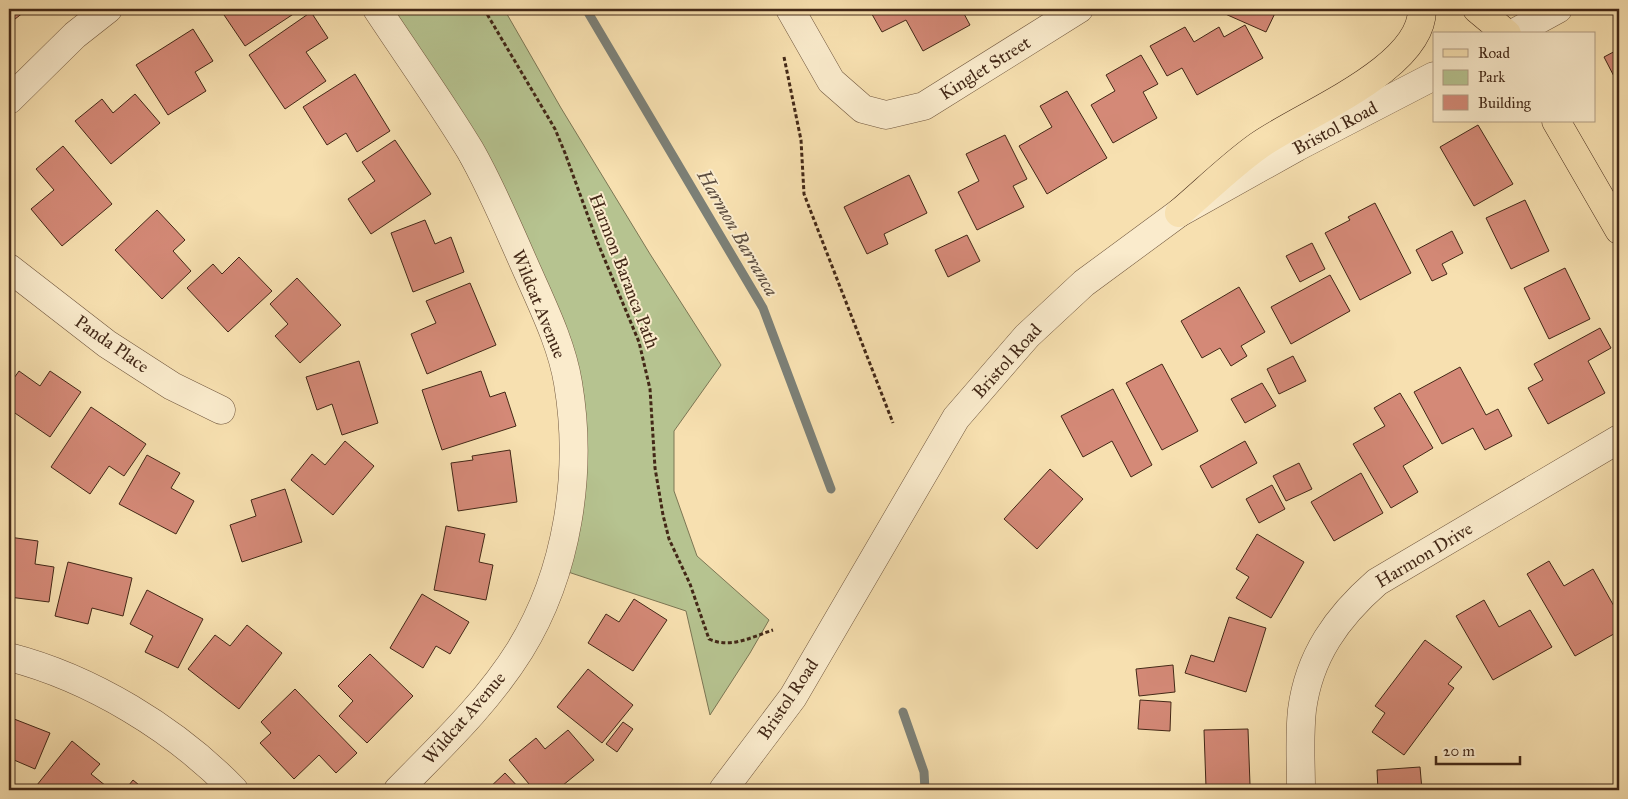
<svg xmlns="http://www.w3.org/2000/svg" width="1628" height="799" font-family="'IM FELL Great Primer',serif">
<style>
.green{fill:#b6c390;stroke:#7c7654}
.lines{fill:none;stroke-linecap:round;stroke-linejoin:round}
.stream{stroke:#7c8077;stroke-width:9}
.building{fill:#d48977;stroke:#432817}
.minor-casing{stroke:#70563d;stroke-width:29}
.major-casing{stroke:#432817;stroke-width:29}
.path{stroke:#432817;stroke-width:3;stroke-dasharray:4 2.5;stroke-linecap:butt}
.minor{stroke:#faebcc;stroke-width:28}
.major{stroke:#f7e0b0;stroke-width:28}
.labels{text-anchor:middle;dominant-baseline:central;stroke-width:4;stroke-linejoin:round;paint-order:stroke}
.street-label{font-size:18px;fill:#432817;stroke:#faebcc}
.water-label{font-size:19px;font-style:italic;fill:#5b4c3f;stroke:#faebcc}
</style>
<rect width="100%" height="100%" fill="#f7e0b0"/>
<filter id="stains"><feTurbulence type="fractalNoise" baseFrequency=".004" numOctaves="4"/><feColorMatrix values="0 0 0 0 .2 0 0 0 0 .09 0 0 0 0 .02 0 0 0 .5 -.17"/></filter>
<radialGradient id="worn" r=".72"><stop offset=".6" stop-color="#630" stop-opacity="0"/><stop offset="1" stop-color="#630" stop-opacity=".3"/></radialGradient>
<!-- green -->
<path class="green" d="M377,9H504L561,108L650,254L721,365L674,431V491L697,556L769,620L750,653L710,715L686,611L556,568L570,514L553,330Z"/>
<g class="lines">
<!-- stream -->
<path class="stream" d="M586,9L763,308L831,489
M903,712L924,772L925,790"/>
</g>
<!-- building -->
<path class="building" d="M9,9H28L15,19L9,11Z
M220,9H301L245,46Z
M869,9H964L962,10L970,25L923,51L906,20L882,32Z
M1214,9H1277L1266,32Z
M311,12L328,38L306,52L326,81L285,109L249,55Z
M1245,25L1263,58L1197,95L1182,68L1167,76L1150,46L1185,27L1194,42L1219,27L1224,37Z
M193,29L213,61L195,72L206,91L168,115L136,65Z
M1619,49V86L1604,57Z
M1141,55L1158,84L1143,92L1157,118L1113,143L1091,105L1115,91L1106,75Z
M355,74L390,131L357,152L346,133L327,145L303,107Z
M1067,91L1107,158L1047,194L1019,146L1052,127L1040,106Z
M135,94L160,123L111,164L75,121L102,99L113,113Z
M1478,125L1513,184L1474,206L1440,147Z
M1005,135L1027,179L1013,186L1024,207L977,230L958,192L979,181L966,154Z
M395,140L431,194L371,234L348,199L375,181L362,162Z
M63,146L112,204L62,246L31,209L54,190L36,169Z
M909,175L927,213L884,234L888,244L867,254L844,207Z
M1525,200L1549,251L1511,269L1486,218Z
M1375,203L1411,273L1360,300L1325,233L1350,220L1348,217Z
M157,210L185,240L173,251L191,271L162,299L115,250Z
M425,220L435,244L451,237L464,272L413,292L391,233Z
M1452,231L1463,253L1442,264L1447,274L1432,281L1416,250Z
M967,235L980,261L948,277L935,250Z
M1312,243L1325,269L1300,282L1286,256Z
M239,257L272,291L228,332L187,288L213,264L222,274Z
M1565,268L1590,319L1549,339L1524,288Z
M1330,275L1350,311L1291,344L1271,307Z
M297,278L341,325L300,363L275,336L288,324L270,304Z
M470,283L496,345L427,374L411,334L436,323L426,301Z
M1239,287L1265,332L1241,346L1247,356L1231,366L1220,348L1202,358L1181,321Z
M1600,328L1611,348L1588,361L1605,393L1548,424L1528,388L1543,380L1534,364Z
M1293,356L1306,381L1279,394L1267,369Z
M359,361L378,423L342,435L332,404L317,410L306,377Z
M1162,364L1198,431L1162,450L1126,383Z
M1460,367L1486,415L1498,409L1512,436L1485,450L1473,428L1442,444L1414,392Z
M19,371L40,386L50,371L81,392L50,437L9,409V385Z
M481,371L490,397L505,392L516,426L442,450L422,390Z
M1262,383L1276,406L1245,423L1231,399Z
M1113,389L1152,465L1131,477L1112,441L1083,457L1061,416Z
M1400,393L1433,448L1403,466L1418,492L1391,508L1353,444L1385,426L1374,408Z
M91,407L146,444L124,476L109,466L90,494L51,467Z
M345,441L374,466L333,515L291,480L312,454L325,465Z
M1245,441L1257,463L1212,488L1200,466Z
M510,450L517,502L458,511L451,463L473,460L472,456Z
M147,455L180,473L171,488L194,501L176,534L119,504Z
M1299,463L1312,489L1286,501L1273,476Z
M1050,469L1083,499L1037,549L1004,519Z
M1361,473L1383,513L1334,541L1311,502Z
M1272,485L1285,509L1259,523L1246,499Z
M285,489L302,542L242,562L230,525L256,516L251,500Z
M446,526L485,534L479,562L493,565L486,600L434,590Z
M1257,534L1304,562L1271,618L1236,598L1249,577L1236,569Z
M9,537L38,541L35,564L54,567L49,602L9,597Z
M1549,561L1564,586L1593,569L1619,615V631L1575,656L1527,574Z
M68,562L132,578L123,616L92,608L88,624L55,616Z
M147,590L203,619L178,668L145,652L153,636L130,624Z
M422,594L469,622L450,654L436,646L423,668L390,648Z
M634,599L667,620L633,671L588,643L606,614L619,622Z
M1484,600L1499,627L1530,610L1552,647L1493,680L1456,616Z
M1229,617L1266,628L1246,692L1185,673L1191,655L1214,662Z
M247,625L282,653L239,709L188,669L215,635L230,646Z
M1425,640L1462,667L1448,684L1454,688L1404,755L1372,732L1385,713L1375,706Z
M370,654L413,696L367,743L339,716L353,701L338,686Z
M1173,665L1175,692L1139,696L1136,669Z
M588,669L633,705L602,743L557,707Z
M295,689L357,753L336,773L319,755L294,779L260,743L271,733L261,722Z
M1140,700L1171,702L1170,731L1138,729Z
M9,717L50,733L35,769L14,760L9,773Z
M623,722L633,729L617,752L606,744Z
M1248,729L1250,785L1206,787L1204,730Z
M568,730L594,760L557,790H534L509,760L536,738L545,749Z
M72,741L100,764L91,774L111,790H33Z
M1420,767L1422,790H1378L1377,770Z
M505,773L521,790H487Z
M133,780L145,790H125Z"/>
<g class="lines">
<!-- minor casing -->
<g class="minor-casing">
<path id="minor" d="M377,9C408,56 441,102 470,150C493,190 510,233 529,275C544,309 562,346 568,383C583,472 568,572 520,650C487,703 441,746 398,790
M790,9L831,81L863,109L886,115L924,106L1079,9
M1512,34L1558,9
M9,100L75,35L108,9
M9,268L107,344L172,386L221,410
M9,657C91,678 175,729 234,790
M723,790L793,697L956,418L1027,336L1084,283L1179,213L1297,147L1434,76
M1301,790C1301,764 1299,737 1302,710C1309,656 1337,617 1377,582L1619,439"/>
</g>
<!-- major casing -->
<g class="major-casing">
<path id="major" d="M1477,9L1507,34
M1556,121L1619,230
M1179,213C1205,191 1230,166 1258,146C1301,115 1423,69 1422,9"/>
</g>
<!-- path -->
<path class="path" d="M484,9L555,129L565,153L597,241L639,342L650,389L655,468L663,515L669,539L690,584L709,639C730,649 752,637 773,630
M784,57L801,140L804,194L893,423"/>
<!-- minor -->
<use href="#minor" class="minor"/>
<!-- major -->
<use href="#major" class="major"/>
</g>
<g class="labels">
<!-- street labels -->
<g class="street-label">
<text transform="translate(985 68) rotate(-32)">Kinglet Street</text>
<text transform="translate(1335 128) rotate(-28)">Bristol Road</text>
<text transform="translate(624 271) rotate(69)">Harmon Baranca Path</text>
<text transform="translate(539 304) rotate(68)">Wildcat Avenue</text>
<text transform="translate(112 344) rotate(35)">Panda Place</text>
<text transform="translate(1007 361) rotate(-48)">Bristol Road</text>
<text transform="translate(1424 555) rotate(-31)">Harmon Drive</text>
<text transform="translate(788 699) rotate(-56)">Bristol Road</text>
<text transform="translate(464 718) rotate(-49)">Wildcat Avenue</text>
</g>
<!-- water labels -->
<g class="water-label">
<text transform="translate(738 233) rotate(60)">Harmon Barranca</text>
</g>
</g>
<!-- margin -->
<rect width="1628" height="799" fill="none" stroke="#f7e0b0" stroke-width="30"/>
<rect x="10" y="10" width="1608" height="779" fill="none" stroke="#432817" stroke-width="2.5"/>
<rect x="15" y="15" width="1598" height="769" fill="none" stroke="#432817"/>
<!-- legend -->
<rect x="1433" y="32" width="162" height="90" fill="#faebcc" stroke="#b19d84"/>
<rect x="1443" y="49" width="25" height="8" fill="#f7e0b0" stroke="#b19d84"/>
<text x="1478" y="58" font-size="15" fill="#432817">Road</text>
<rect x="1443" y="70" width="25" height="15" fill="#b6c390" stroke="#b19d84"/>
<text x="1478" y="82" font-size="15" fill="#432817">Park</text>
<rect x="1443" y="95" width="25" height="15" fill="#d48977" stroke="#b19d84"/>
<text x="1478" y="108" font-size="15" fill="#432817">Building</text>
<!-- scale -->
<path d="M1436 756v8h84v-8" fill="none" stroke="#432817" stroke-width="2.5"/>
<text x="1443" y="756" font-size="15" fill="#432817" stroke="#faebcc" stroke-width="4" paint-order="stroke">20 m</text>
<rect width="100%" height="100%" filter="url(#stains)"/>
<rect width="100%" height="100%" fill="url(#worn)"/>
</svg>
